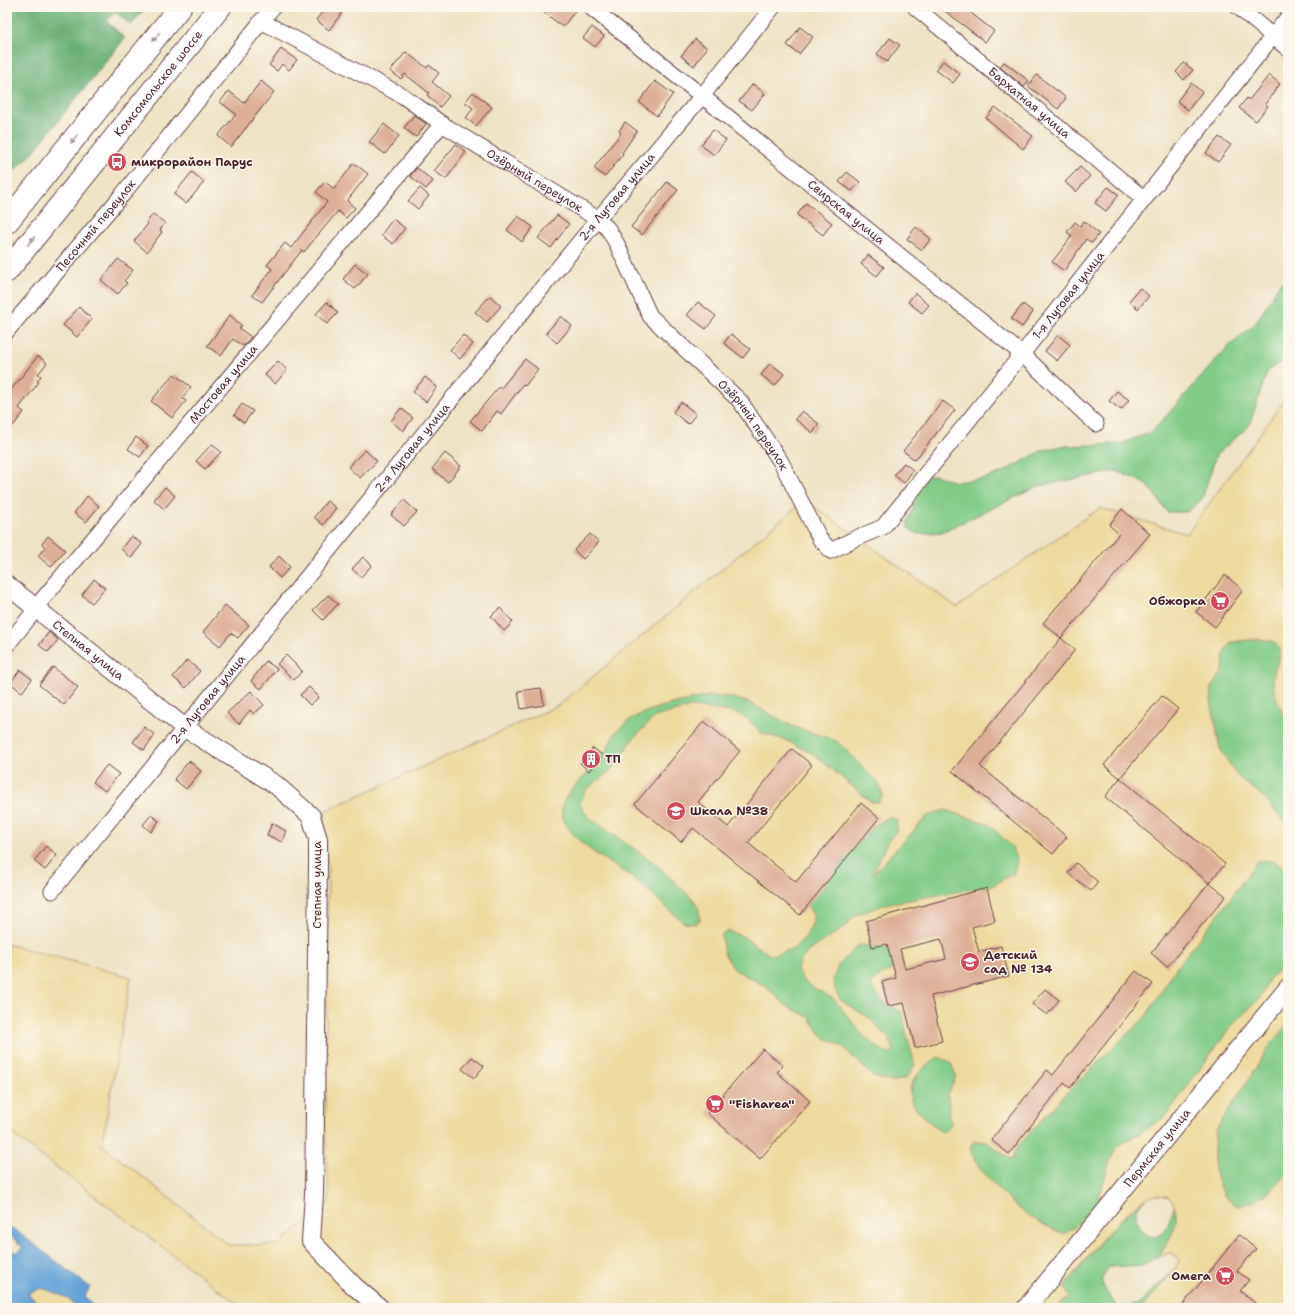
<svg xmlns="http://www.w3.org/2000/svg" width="1295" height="1315" font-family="'Shantell Sans',sans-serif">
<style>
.green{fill:#82cc88;stroke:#66765a;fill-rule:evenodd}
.forest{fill:#69b074;stroke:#5a6850}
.sand{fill:#eeda9e;stroke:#9c7c64;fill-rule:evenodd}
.water{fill:#64a3d6;stroke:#576180}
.building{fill:#deaf97;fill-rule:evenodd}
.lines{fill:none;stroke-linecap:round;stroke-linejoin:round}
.minor-casing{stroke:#633c42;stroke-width:17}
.tertiary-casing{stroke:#633c42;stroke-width:20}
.primary-casing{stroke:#633c42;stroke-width:24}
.minor{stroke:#fff;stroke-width:15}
.tertiary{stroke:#fff;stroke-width:18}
.primary{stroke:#fff;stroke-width:22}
.oneway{fill:#ae9aa0}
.labels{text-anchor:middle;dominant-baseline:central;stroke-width:3;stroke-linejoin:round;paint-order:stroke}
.street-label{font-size:12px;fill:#4a1f2b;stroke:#fbf7ec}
.poi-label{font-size:12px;font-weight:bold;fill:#4a1f2b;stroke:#fbf7ec;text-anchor:start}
</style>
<rect width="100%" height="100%" fill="#fbf7ec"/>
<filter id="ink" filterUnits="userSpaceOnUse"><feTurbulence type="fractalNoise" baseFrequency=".025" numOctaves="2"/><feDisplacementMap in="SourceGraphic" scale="8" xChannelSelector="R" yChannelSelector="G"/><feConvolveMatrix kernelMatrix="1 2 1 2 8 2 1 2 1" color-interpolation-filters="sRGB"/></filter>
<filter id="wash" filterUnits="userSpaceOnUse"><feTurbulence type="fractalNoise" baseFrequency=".012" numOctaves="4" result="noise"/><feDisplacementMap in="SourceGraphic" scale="16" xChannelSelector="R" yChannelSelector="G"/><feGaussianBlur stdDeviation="0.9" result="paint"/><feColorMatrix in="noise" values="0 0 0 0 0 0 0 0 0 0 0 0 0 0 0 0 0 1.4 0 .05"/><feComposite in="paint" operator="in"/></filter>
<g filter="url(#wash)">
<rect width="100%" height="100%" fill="#efe3c5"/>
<!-- green -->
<path class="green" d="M1288,277V362H1281L1268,370L1249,426L1216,455L1202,499L1187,512H1167L1147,484L1116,471L1039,486L942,532L918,534L908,528V520L913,510L914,494L925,477L935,475L955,482L983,479L1003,472L1043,450L1063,446L1120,444L1152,432L1226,349L1256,323L1281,282Z
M1256,639L1273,641L1280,649V657L1274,674L1288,726V823L1282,819L1262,796L1237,776L1220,749L1211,701L1212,686L1223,671L1224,654L1231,642Z
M707,696L730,697L750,703L792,726L837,741L878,782L883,795L879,802H871L815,755L785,740L761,733L747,718L634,738L611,770L586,790L652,861L694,900L699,909L700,920L695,924L684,923C667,909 651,893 634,879C615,865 552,835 563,803C568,790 588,773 599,762C607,753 609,740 617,731C636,708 680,703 707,696Z
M945,810L989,824L1091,920L956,1076L948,1095L951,1124L948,1130L941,1132C922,1116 898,1100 918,1075L892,1082L873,1077L843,1047L822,1036L809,1017L788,1007L765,986L735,970L724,954L721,935L729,931L744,937L770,955L806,902L866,831L889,817L898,820L897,830L886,844L874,873L927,816ZM855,916L804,982L809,951L844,928Z
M1269,859L1283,866L1288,872V961L1270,978L1260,998L1233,1024L1165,1117L1117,1147L1109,1163L1098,1201L1074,1228L1064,1234C1048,1227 1031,1219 1018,1208C1004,1196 973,1165 970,1148L974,1141L987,1142L1012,1160L1016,1148L1067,1092L1146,1016L1176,968L1230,899L1257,861Z
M1288,1024V1174C1273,1189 1259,1204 1237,1206C1234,1204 1230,1201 1227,1199C1212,1184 1212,1148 1216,1130L1273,1041Z
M1145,1200C1142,1203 1138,1206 1137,1210C1131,1226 1153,1248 1165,1230C1170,1223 1172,1212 1175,1204L1176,1227L1160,1255L1142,1265L1109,1267L1102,1277V1286L1119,1308L1139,1304L1175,1269L1142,1308H1059L1065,1286L1116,1223Z"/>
<!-- forest -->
<path class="forest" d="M7,7H146L131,25L115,12L107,22L125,38L30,156L7,177Z"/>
<!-- sand -->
<path class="sand" d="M1288,395V726C1283,709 1270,693 1274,674C1276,665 1280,659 1280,649L1273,641L1256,639L1231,642L1224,654L1223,671L1212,686L1211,701L1220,749L1237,776L1262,796L1282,819L1288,823V872C1279,862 1270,859 1257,861L1230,899L1176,968L1146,1016L1067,1092L1016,1148L1012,1160L987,1142L974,1141L970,1148C973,1165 1004,1196 1018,1208C1031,1219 1048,1227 1063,1234L1074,1228L1098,1201L1109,1163L1117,1147L1165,1117L1233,1024L1260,998L1270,978L1288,961V1024L1273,1041L1216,1130C1212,1148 1212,1184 1227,1199C1230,1201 1234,1204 1237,1206C1259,1204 1273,1189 1288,1174V1308H1142L1175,1269L1179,1261L1177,1256L1173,1254L1160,1255C1171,1236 1185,1218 1169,1197C1165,1196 1160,1195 1157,1195C1129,1199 1082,1264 1065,1286L1069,1298L1061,1303L1059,1308H243L7,1130V944L131,977L102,1145L229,1245H277L329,1203L325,1122L328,872L324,830L325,811L559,705L805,500L957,607L1100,508L1187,534ZM707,696L730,697L750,703L792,726L837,741L878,782L883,795L879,802H871L815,755L785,740L761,733L747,718L732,712L691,707L655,717L634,738L611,770L586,790L580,803L583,810L591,819L652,861L694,900L699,909L700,920L695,924L684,923C667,909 651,892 634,879C615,865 552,834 563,803C568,790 588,773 599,762C607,753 609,740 617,731C636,708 679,703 707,696ZM945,810L989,824L1012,847L1017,861L1014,873L992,886L886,904L854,916L844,928L809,951L800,961L797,970L804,982L834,999L865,1038L888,1054L894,1050L888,1038L869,1018L841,1001L835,990L833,979L838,965L858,945L883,947L892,951L894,968L874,980L871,986L883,1002L903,1013L906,1031L915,1065L907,1078L892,1082L873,1077L843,1047L822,1036L809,1017L788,1007L765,986L735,970L724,954L721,935L729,931L744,937L770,955L793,949L806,936L813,922V915L806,902L866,831L889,817L897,820V830L886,844L873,874L927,816ZM938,1057L951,1062L956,1076L948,1095L951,1124L947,1130L941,1132C929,1121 901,1102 912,1083C917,1072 929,1064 938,1057Z
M42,1288L68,1298L77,1308H45L26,1293Z"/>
<!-- water -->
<path class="water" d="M7,1228L15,1230L90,1287L85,1296L94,1308H77L68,1298L42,1288L27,1294L45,1308H7V1247L16,1253L23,1248L7,1232Z"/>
<g id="blocks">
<!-- building -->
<path class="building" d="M326,7H335L342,13L329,30L316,20Z
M537,7H578L563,27Z
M940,7H963L994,31L985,42Z
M592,27L604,36L595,47L583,38Z
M800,27L813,37L799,54L787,45Z
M890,38L900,45L887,62L877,54Z
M695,39L707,48L694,66L681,56Z
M281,49L297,60L289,70L282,64L277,71L269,65Z
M406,52L427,68L429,65L439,73L432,82L449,96L440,107L427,95L429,93L405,74L401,79L390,71Z
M943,61L960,74L953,83L936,70Z
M1004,62L1029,81L1024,87L1000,67Z
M1184,63L1193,70L1184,80L1176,72Z
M1037,75L1066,98L1058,109L1028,86Z
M1269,75L1280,84L1265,104L1268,106L1256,121L1239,108L1247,98L1249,100Z
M261,81L274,92L231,147L218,136L236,114L220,102L229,91L244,103Z
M655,81L673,94L657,116L639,102Z
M1191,83L1202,92L1188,110L1177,101Z
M753,84L765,94L752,110L739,101Z
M473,92L492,107L476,126L466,118L473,108L465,102Z
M995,107L1033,136L1023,149L986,118Z
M414,115L426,124L416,137L404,128Z
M625,122L637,131L622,153L623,154L605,177L594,168L621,133L619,131Z
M384,124L399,136L385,154L369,142Z
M713,130L726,140L714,155L701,145Z
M1219,137L1231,145L1218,162L1206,153Z
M456,144L466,152L446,179L434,171Z
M354,163L368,174L347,201L355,208L346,218L338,211L304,252L302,250L262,302L252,295L272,269L267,265L285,243L291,248L327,202L316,192L325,182L334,189Z
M1080,167L1090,176L1076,192L1065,182Z
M417,168L433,181L426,189L410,176Z
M192,172L204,182L186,204L174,194Z
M847,172L860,182L852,191L839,182Z
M667,182L678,190L642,235L631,227Z
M1108,187L1119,195L1106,211L1095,203Z
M420,188L429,196L418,209L408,201Z
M806,203L832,223L823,235L797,215Z
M153,214L165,223L160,230L162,232L147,252L134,241L148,224L146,223Z
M557,215L569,224L551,248L538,238Z
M518,216L533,227L522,242L507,230Z
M393,219L405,228L393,244L381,235Z
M1084,221L1099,234L1092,243L1086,239L1064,271L1052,262L1072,236L1067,232L1075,222L1080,226Z
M916,227L931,239L922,250L907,239Z
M868,255L884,267L877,276L861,264Z
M118,259L133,270L124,281L127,283L118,294L101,280Z
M355,264L368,274L355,289L343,279Z
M1140,288L1149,296L1138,309L1129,301Z
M915,293L929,305L922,313L908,302Z
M490,296L501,306L487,322L475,312Z
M327,302L338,313L327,324L316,314Z
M698,302L716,316L706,329L687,315Z
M1023,304L1033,312L1022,327L1011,319Z
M79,307L92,319L77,337L63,325Z
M230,315L242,326L239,328L251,337L243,346L233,339L221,356L207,346Z
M561,316L572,326L557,343L546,333Z
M731,334L750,349L743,358L724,343Z
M463,335L473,344L460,359L450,350Z
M1058,335L1070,345L1057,361L1045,351Z
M38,356L47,363L38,374L41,376L37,381L39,382L19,408L24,412L13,426L7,422V395Z
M525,359L538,369L525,386L523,384L501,414L497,411L482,431L470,421L499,387L501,388Z
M278,361L287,370L275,384L265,375Z
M770,363L784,374L775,386L761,375Z
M174,374L191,387L182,398L186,401L172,418L151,401Z
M425,377L437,387L426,402L413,392Z
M1117,391L1129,400L1121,410L1109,401Z
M943,401L955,410L915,460L903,451Z
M681,402L696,414L688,424L673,412Z
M242,404L253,411L244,423L234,415Z
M401,408L413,418L403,431L391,421Z
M802,411L819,424L813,433L795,419Z
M136,437L148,446L140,457L128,449Z
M212,444L221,452L205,469L196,461Z
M365,450L377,461L360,478L348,467Z
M445,453L461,466L448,482L432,469Z
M904,463L913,470L904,483L894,475Z
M165,487L175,496L164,509L154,500Z
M87,496L99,506L86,522L74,513Z
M404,500L417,512L404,526L391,515Z
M327,501L336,508L323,525L314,517Z
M1122,509L1150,534L1061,638L1043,623L1119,534L1109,525Z
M590,534L599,542L583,559L574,550Z
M48,536L65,550L51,567L38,556L45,547L42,544Z
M131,536L142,544L131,558L121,549Z
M279,556L290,567L280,578L269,567Z
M363,557L372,565L361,577L352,569Z
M1225,575L1243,590L1215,627L1196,612Z
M94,579L105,588L92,603L82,595Z
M328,595L338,604L323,620L313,610Z
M225,605L249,625L238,638L231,633L220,646L203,632Z
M500,608L513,622L504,631L491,616Z
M49,632L58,640L48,652L39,645Z
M1061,638L1075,650L980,766L1067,837L1053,854L952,771Z
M286,655L302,671L294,680L277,664Z
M187,660L200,671L186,688L173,677Z
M266,661L277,669L261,689L251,681Z
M53,667L78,687L64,705L39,685Z
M20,670L32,679L22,692L10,683Z
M309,687L319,697L310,705L300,695Z
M541,688L544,705L521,709L518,691Z
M251,691L264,705L254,714L250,710L239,724L227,713Z
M1162,696L1178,709L1120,778L1104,765Z
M704,721L740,751L698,802L728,827L792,749L812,765L748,843L796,882L861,803L879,818L800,915L693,828L681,842L635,804Z
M144,727L155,735L144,750L133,742Z
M593,748L602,755L589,771L580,763Z
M189,761L201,771L186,789L174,779Z
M107,765L119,774L105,791L93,782Z
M1120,778L1225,864L1209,883L1105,797Z
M151,815L159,821L151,832L143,825Z
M272,823L286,831L282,842L267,835Z
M46,846L57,855L45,870L34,861Z
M1076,863L1098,882L1091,891L1068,873Z
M1209,883L1226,896L1167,967L1151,953Z
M987,888L995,921L972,927L979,952L1001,946L1009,976L931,996L942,1041L915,1048L904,1003L888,1006L882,982L896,978L887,944L872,947L866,921ZM941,939L946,959L905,969L900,949Z
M1136,971L1153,984L1070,1088L1064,1083L1009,1154L991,1140L1047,1070L1053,1075Z
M1045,989L1059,1000L1047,1015L1032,1004Z
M763,1049L783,1066L777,1072L810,1101L760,1159L707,1113Z
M472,1057L484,1066L474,1078L462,1069Z
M1239,1235L1256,1249L1237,1271L1249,1280L1240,1291L1261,1308H1180Z"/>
</g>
</g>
<g filter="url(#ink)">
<use href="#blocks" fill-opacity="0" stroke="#633c42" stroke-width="1"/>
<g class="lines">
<!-- minor casing -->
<g class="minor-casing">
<g id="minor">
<path id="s1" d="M590,7L702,96L1022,354L1096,424"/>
<path id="s2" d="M915,7L1144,199"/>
<path d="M1238,7L1288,49"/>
<path id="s3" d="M261,21L403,96L442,124L598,219L608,229L617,244L650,316L740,401L781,462L820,539L831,551L854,539L883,527L1022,354L1288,17"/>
<path id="s4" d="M7,331L122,195L273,7"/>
<path id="s5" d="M7,645L37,608L41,601L442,124"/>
<path id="s6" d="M52,891L598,219L702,96L773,7"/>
</g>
</g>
<!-- tertiary casing -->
<g class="tertiary-casing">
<g id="tertiary">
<path id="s7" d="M7,585L185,728L276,785L311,816L318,839V869L314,1195L311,1241L354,1286L380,1308"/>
<path id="s8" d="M1026,1308L1288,988"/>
</g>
</g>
<!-- primary casing -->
<g class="primary-casing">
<g id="primary">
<path d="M7,222L180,7"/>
<path id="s9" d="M7,271L220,7"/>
</g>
</g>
<!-- minor -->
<use href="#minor" class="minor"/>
<!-- tertiary -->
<use href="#tertiary" class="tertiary"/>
<!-- primary -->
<use href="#primary" class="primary"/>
</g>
<!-- one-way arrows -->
<defs><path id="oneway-solid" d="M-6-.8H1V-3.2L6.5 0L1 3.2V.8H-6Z"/></defs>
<g class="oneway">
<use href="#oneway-solid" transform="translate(156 37) rotate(129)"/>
<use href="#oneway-solid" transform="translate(74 139) rotate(129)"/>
<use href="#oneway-solid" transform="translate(31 241) rotate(-51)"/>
</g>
</g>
<!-- icons -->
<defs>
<g id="bus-disc" transform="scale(1)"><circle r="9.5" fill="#d1495b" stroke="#fbf7ec"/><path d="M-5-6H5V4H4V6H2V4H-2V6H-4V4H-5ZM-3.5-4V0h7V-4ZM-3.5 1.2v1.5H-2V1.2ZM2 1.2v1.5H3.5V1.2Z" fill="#fff"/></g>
<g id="supermarket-disc" transform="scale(1)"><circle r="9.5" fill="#d1495b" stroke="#fbf7ec"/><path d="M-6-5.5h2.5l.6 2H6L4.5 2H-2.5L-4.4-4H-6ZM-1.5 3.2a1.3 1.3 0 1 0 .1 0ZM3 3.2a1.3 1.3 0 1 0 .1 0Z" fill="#fff"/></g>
<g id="building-disc" transform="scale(1)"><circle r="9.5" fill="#d1495b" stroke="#fbf7ec"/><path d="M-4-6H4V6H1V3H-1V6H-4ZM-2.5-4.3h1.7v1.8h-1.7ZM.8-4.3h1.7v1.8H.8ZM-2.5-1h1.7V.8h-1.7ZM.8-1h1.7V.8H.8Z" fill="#fff"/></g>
<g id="school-disc" transform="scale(1)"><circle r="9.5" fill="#d1495b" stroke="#fbf7ec"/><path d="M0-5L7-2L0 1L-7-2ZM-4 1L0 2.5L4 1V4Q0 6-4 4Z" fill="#fff"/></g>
</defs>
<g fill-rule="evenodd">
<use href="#bus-disc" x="117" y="162"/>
<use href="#supermarket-disc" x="1220" y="601"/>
<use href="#building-disc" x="591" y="759"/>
<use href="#school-disc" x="676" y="811"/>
<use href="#school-disc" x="970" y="962"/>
<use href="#supermarket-disc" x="715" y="1104"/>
<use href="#supermarket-disc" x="1225" y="1276"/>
</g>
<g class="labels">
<!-- street labels -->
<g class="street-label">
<text stroke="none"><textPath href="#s9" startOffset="241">Комсомольское шоссе</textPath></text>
<text stroke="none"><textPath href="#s2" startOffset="149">Бархатная улица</textPath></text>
<text stroke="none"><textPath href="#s3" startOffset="317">Озёрный переулок</textPath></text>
<text stroke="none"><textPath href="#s6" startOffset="895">2-я Луговая улица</textPath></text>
<text stroke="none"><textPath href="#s1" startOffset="328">Свирская улица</textPath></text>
<text stroke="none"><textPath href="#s4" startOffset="138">Песочный переулок</textPath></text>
<text stroke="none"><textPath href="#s3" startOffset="1156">1-я Луговая улица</textPath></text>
<text stroke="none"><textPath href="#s5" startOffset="339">Мостовая улица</textPath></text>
<text stroke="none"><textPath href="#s3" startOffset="653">Озёрный переулок</textPath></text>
<text stroke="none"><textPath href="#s6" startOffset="571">2-я Луговая улица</textPath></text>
<text stroke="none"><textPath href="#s7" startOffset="104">Степная улица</textPath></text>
<text stroke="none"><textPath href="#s6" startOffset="247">2-я Луговая улица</textPath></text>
<text transform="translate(317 885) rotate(-90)">Степная улица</text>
<text stroke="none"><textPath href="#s8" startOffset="207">Пермская улица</textPath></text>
</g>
<!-- poi labels -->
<g class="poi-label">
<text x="131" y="162">микрорайон Парус</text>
<text x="1206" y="601" text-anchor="end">Обжорка</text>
<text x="605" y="759">ТП</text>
<text x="690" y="811">Школа №38</text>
<text x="984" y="955">Детский<tspan x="984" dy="14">сад № 134</tspan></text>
<text x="729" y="1104">"Fisharea"</text>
<text x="1211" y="1276" text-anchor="end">Омега</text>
</g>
</g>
<!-- margin -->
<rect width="1295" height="1315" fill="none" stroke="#fbf7ec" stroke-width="24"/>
</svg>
